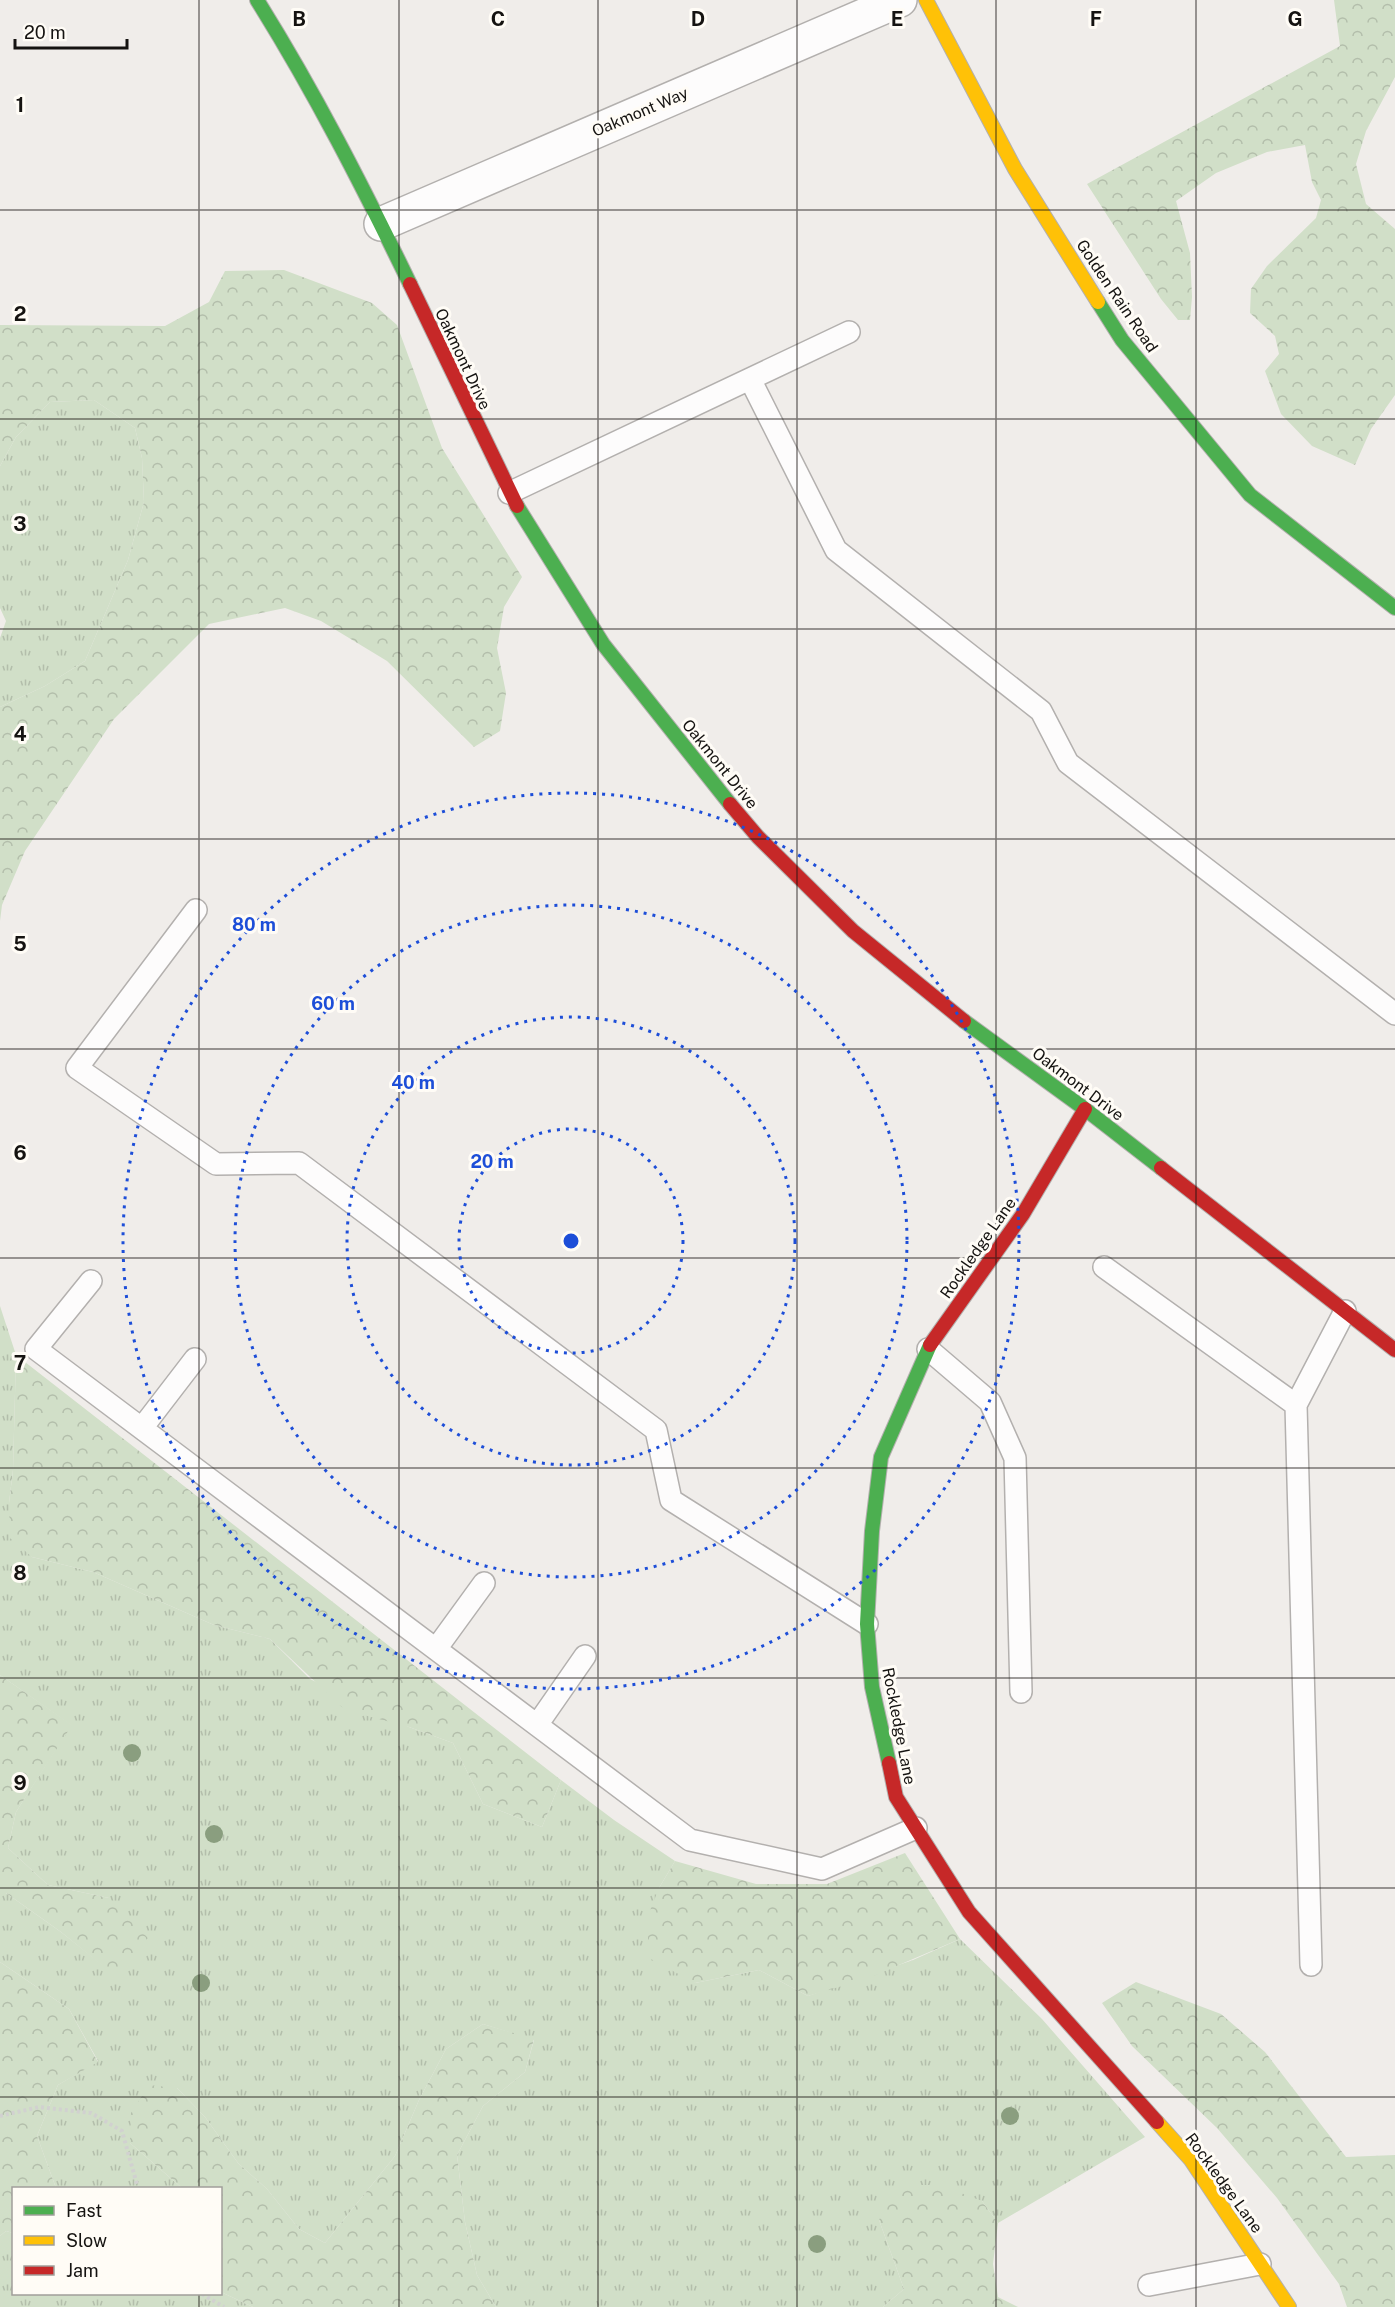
<svg xmlns="http://www.w3.org/2000/svg" width="1395" height="2307" font-family="'Public Sans',sans-serif">
<style>
.grass{fill:url(#grass-tufts)}
.forest{fill:url(#forest-crowns)}
.lines{fill:none;stroke-linecap:round;stroke-linejoin:round}
.lane-casing{stroke:#b3b0ae;stroke-width:24}
.street-casing{stroke:#b3b0ae;stroke-width:36}
.fast-casing{stroke:#b3b0ae;stroke-width:16}
.slow-casing{stroke:#b3b0ae;stroke-width:16}
.jam-casing{stroke:#b3b0ae;stroke-width:16}
.path{stroke:#d1d1d0;stroke-width:4;stroke-dasharray:3 3;stroke-linecap:butt}
.lane{stroke:#fdfcfc;stroke-width:21}
.street{stroke:#fdfcfc;stroke-width:33}
.fast{stroke:#4caf50;stroke-width:14}
.slow{stroke:#ffc107;stroke-width:14}
.jam{stroke:#c62828;stroke-width:14}
.tree{fill:#8a9e7f}
.grid{fill:none;stroke:#151311;stroke-width:1.5;stroke-opacity:0.55}
.ring{fill:none;stroke:#1d4ed8;stroke-width:3;stroke-dasharray:3 6}
.labels{text-anchor:middle;dominant-baseline:central;stroke-width:6;stroke-linejoin:round;paint-order:stroke}
.street-label{font-size:16px;fill:#151311;stroke:#fffcf6}
.grid-label{font-size:20px;text-anchor:middle;font-weight:bold;fill:#151311;stroke:#fffcf6;stroke-width:6;stroke-linejoin:round;paint-order:stroke}
.centre{fill:#1d4ed8;stroke:#fffcf6;stroke-width:3}
.ring-label{font-size:18px;text-anchor:middle;font-weight:bold;fill:#1d4ed8;stroke:#fffcf6;stroke-width:6;stroke-linejoin:round;paint-order:stroke}
</style>
<defs>
<pattern id="grass-tufts" width="24" height="20" patternUnits="userSpaceOnUse" patternTransform="scale(1.5)"><rect width="24" height="20" fill="#d1dfc8"/><path d="M3 7l-1-3M5 7V3M7 7l1-3M15 17l-1-3M17 17v-4M19 17l1-3" fill="none" stroke="#b3beab"/></pattern>
<pattern id="forest-crowns" width="20" height="18" patternUnits="userSpaceOnUse" patternTransform="scale(1.5)"><rect width="20" height="18" fill="#d1dfc8"/><path d="M2 6a3 3 0 1 1 6 0M12 15a3 3 0 1 1 6 0" fill="none" stroke="#b3beab"/></pattern>
</defs>
<rect width="100%" height="100%" fill="#f0edea"/>
<!-- grass -->
<path class="grass" d="M94,400L135,428L142,458L144,502L128,560L85,661L45,686L0,707V638L6,621L0,608V466L16,437L50,402Z
M0,1306L16,1355L13,1470L9,1503L32,1557L93,1572L214,1625L270,1639L310,1679L409,1727L453,1743L483,1804L542,1827L561,1780L614,1820L675,1861L659,1888L695,1983L759,1970L808,1996L913,1960L960,1939L1042,2019L1145,2137L998,2223L982,2201L879,2220L904,2289L883,2307H496L477,2275L465,2222L457,2155L483,2106L525,2072L534,2040L483,2024L446,2049L419,2100L395,2156L325,2243L299,2229L267,2189L238,2163L205,2117L177,2088L130,2143L182,2188H56L37,2136L58,2085L98,2061L69,2009L0,1962V1893H6L61,1932L114,1974L109,1898L48,1885L8,1848L16,1812L71,1725L0,1675Z
M6,2231L13,2233L14,2294L221,2292L253,2307H0V2236Z"/>
<!-- forest -->
<path class="forest" d="M1334,0H1395V77L1366,131L1356,164L1366,204L1395,229V395L1371,429L1355,465L1312,446L1281,414L1265,371L1279,354L1275,336L1250,313L1251,289L1267,266L1316,218L1321,200L1312,182L1305,145L1267,152L1216,173L1176,201L1190,253L1192,297L1190,320H1178L1161,299L1087,184L1340,46Z
M284,270L372,303L397,325L442,448L522,577L504,607L497,648L506,693L500,731L474,747L387,661L321,621L285,608L209,624L114,719L25,851L2,905L0,921V707L45,686L85,661L128,560L144,502L142,458L135,428L94,400L50,402L16,437L0,466V325L165,326L209,302L225,271Z
M16,1355L561,1780L542,1827L483,1804L453,1743L409,1727L345,1710L270,1639L214,1625L93,1572L32,1557L10,1538L9,1503L13,1470Z
M0,1675L72,1725L16,1812L8,1848L48,1885L109,1898L148,1938L114,1975L61,1932L6,1893H0Z
M905,1853L960,1939L866,1979L808,1996L759,1970L695,1983L649,1958L647,1918L659,1888L675,1861L756,1884H827Z
M0,1962L69,2009L98,2062L58,2085L37,2136L56,2188H14L13,2233L6,2231L0,2236Z
M1136,1982L1221,2014L1265,2052L1346,2157L1395,2155V2307H1347L1339,2284L1277,2198L1217,2128L1132,2046L1102,2003Z
M483,2024L534,2039L525,2072L483,2106L457,2155L465,2222L477,2275L496,2307H253L221,2292L220,2188H182L130,2143L131,2113L149,2085L177,2088L205,2117L238,2163L267,2189L299,2229L325,2243L395,2156L419,2100L446,2049Z
M897,2185H940L982,2201L998,2223L993,2264L998,2297L1018,2307H883L904,2289L879,2220Z"/>
<g class="lines">
<!-- lane casing -->
<g class="lane-casing">
<path id="lane" d="M750,379L836,550L1041,711L1068,763L1395,1014
M509,493L849,332
M196,910L77,1068L216,1164L299,1163L656,1430L671,1500L867,1624
M1104,1267L1296,1405
M91,1281L36,1349L690,1840L822,1869L916,1828
M928,1349L990,1402L1015,1458L1021,1692
M142,1428L195,1359
M436,1649L484,1583
M537,1725L585,1656
M1311,1965L1296,1405L1345,1311
M1149,2285L1260,2264"/>
</g>
<!-- street casing -->
<g class="street-casing">
<path id="street" d="M381,224L900,0"/>
</g>
<!-- fast casing -->
<g class="fast-casing">
<path id="fast" d="M257,0C314,91 363,187 410,284
M1098,302L1122,340L1250,495L1395,608
M517,506L603,644L730,804
M964,1021L1085,1109L1161,1168
M889,1763L872,1687L867,1624L872,1531L881,1457L930,1345"/>
</g>
<!-- slow casing -->
<g class="slow-casing">
<path id="slow" d="M926,0L1015,169L1098,302
M1157,2122L1191,2160L1289,2307"/>
</g>
<!-- jam casing -->
<g class="jam-casing">
<path id="jam" d="M410,284L517,506
M730,804L758,837L853,931L964,1021
M1161,1168L1395,1350
M930,1345L1023,1214L1085,1109
M889,1763L896,1797L969,1912L1157,2122"/>
</g>
<!-- path -->
<path class="path" d="M0,2116L39,2107L91,2113L122,2131L138,2188
M202,2294L224,2307"/>
<!-- lane -->
<use href="#lane" class="lane"/>
<!-- street -->
<use href="#street" class="street"/>
<!-- fast -->
<use href="#fast" class="fast"/>
<!-- slow -->
<use href="#slow" class="slow"/>
<!-- jam -->
<use href="#jam" class="jam"/>
</g>
<!-- trees -->
<g class="tree">
<circle cx="132" cy="1753" r="9"/>
<circle cx="214" cy="1834" r="9"/>
<circle cx="201" cy="1983" r="9"/>
<circle cx="1010" cy="2116" r="9"/>
<circle cx="817" cy="2244" r="9"/>
</g>
<!-- grid -->
<path class="grid" d="M199,0V2188M399,0V2307M598,0V2307M797,0V2307M996,0V2307M1196,0V2307M0,210H1395M0,419H1395M0,629H1395M0,839H1395M0,1049H1395M0,1258H1395M0,1468H1395M0,1678H1395M0,1888H1395M0,2097H1395M199,2294V2307"/>
<!-- distance rings -->
<g class="ring">
<circle cx="571" cy="1241" r="112"/>
<circle cx="571" cy="1241" r="224"/>
<circle cx="571" cy="1241" r="336"/>
<circle cx="571" cy="1241" r="448"/>
</g>
<g class="labels">
<!-- street labels -->
<g class="street-label">
<text transform="translate(640 112) rotate(-23)">Oakmont Way</text>
<text transform="translate(1117 296) rotate(56)">Golden Rain Road</text>
<text transform="translate(463 359) rotate(65)">Oakmont Drive</text>
<text transform="translate(720 764) rotate(51)">Oakmont Drive</text>
<text transform="translate(1078 1084) rotate(37)">Oakmont Drive</text>
<text transform="translate(978 1248) rotate(-55)">Rockledge Lane</text>
<text transform="translate(899 1726) rotate(79)">Rockledge Lane</text>
<text transform="translate(1224 2183) rotate(54)">Rockledge Lane</text>
</g>
</g>
<g class="grid-label">
<text x="299" y="26">B</text>
<text x="498" y="26">C</text>
<text x="698" y="26">D</text>
<text x="897" y="26">E</text>
<text x="1096" y="26">F</text>
<text x="1295" y="26">G</text>
<text x="20" y="112">1</text>
<text x="20" y="321">2</text>
<text x="20" y="531">3</text>
<text x="20" y="741">4</text>
<text x="20" y="951">5</text>
<text x="20" y="1160">6</text>
<text x="20" y="1370">7</text>
<text x="20" y="1580">8</text>
<text x="20" y="1790">9</text>
</g>
<circle cx="571" cy="1241" r="9" class="centre"/>
<g class="ring-label">
<text x="254" y="931">80 m</text>
<text x="333" y="1010">60 m</text>
<text x="413" y="1089">40 m</text>
<text x="492" y="1168">20 m</text>
</g>
<!-- legend -->
<rect x="12" y="2187" width="210" height="108" fill="#fffcf6" stroke="#a19f9a" stroke-width="1.5"/>
<rect x="24" y="2206" width="30" height="9" fill="#4caf50" stroke="#a19f9a" stroke-width="1.5"/>
<text x="66" y="2217" font-size="18" fill="#151311">Fast</text>
<rect x="24" y="2236" width="30" height="9" fill="#ffc107" stroke="#a19f9a" stroke-width="1.5"/>
<text x="66" y="2247" font-size="18" fill="#151311">Slow</text>
<rect x="24" y="2266" width="30" height="9" fill="#c62828" stroke="#a19f9a" stroke-width="1.5"/>
<text x="66" y="2277" font-size="18" fill="#151311">Jam</text>
<!-- scale -->
<path d="M15 39v9h112v-9" fill="none" stroke="#151311" stroke-width="3"/>
<text x="24" y="39" font-size="18" fill="#151311" stroke="#fffcf6" stroke-width="4.5" paint-order="stroke">20 m</text>
</svg>
